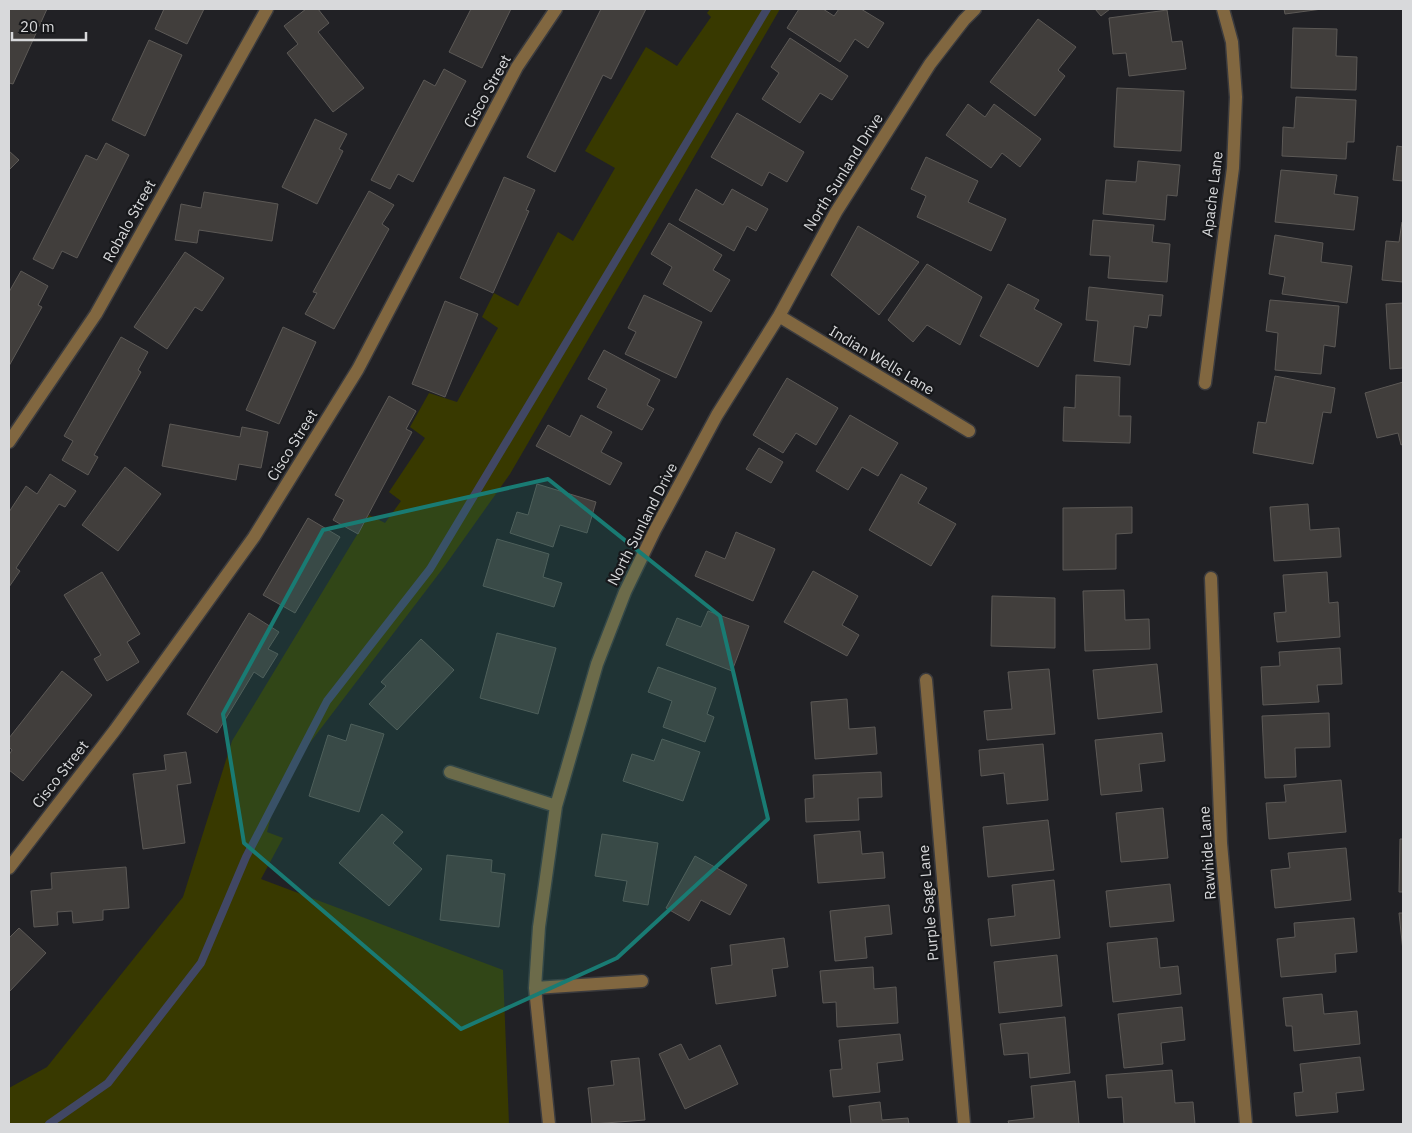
<svg xmlns="http://www.w3.org/2000/svg" width="1412" height="1133" font-family="'IBM Plex Sans',sans-serif">
<style>
.green{fill:#383900}
.lines{fill:none;stroke-linecap:round;stroke-linejoin:round}
.stream{stroke:#414764;stroke-width:8}
.building{fill:#413e3c;stroke:#5c5956}
.minor-casing{stroke:#3b3b3e;stroke-width:15}
.minor{stroke:#816740;stroke-width:12}
.marked{fill:#197b73;fill-opacity:0.2;stroke:#197b73;stroke-width:4;stroke-linejoin:round}
.labels{text-anchor:middle;dominant-baseline:central;stroke-width:4.5;stroke-linejoin:round;paint-order:stroke}
.street-label{font-size:15px;fill:#d8d9db;stroke:#17181b}
</style>
<rect width="100%" height="100%" fill="#212125"/>
<!-- green -->
<path class="green" d="M710,9H780L510,474L444,567L280,782L267,832L283,838L261,879L503,970L509,1124H9V1088L47,1067L183,897L232,741L369,515L385,523L401,501L389,492L425,438L410,427L429,393L457,402L498,328L482,317L494,293L518,306L558,232L573,241L615,168L585,151L646,47L677,66L711,17L707,13Z"/>
<g class="lines">
<!-- stream -->
<path class="stream" d="M49,1124L108,1083L201,963L246,857L327,701L430,569L767,9"/>
</g>
<!-- building -->
<path class="building" d="M9,9H47L13,84L9,83Z
M164,9H204L187,44L155,29Z
M306,9H318L329,23L318,32L364,88L333,112L287,53L298,44L284,26Z
M471,9H511L482,68L449,52Z
M601,9H646L611,79L603,75L555,172L527,157Z
M799,9H823L834,16L839,9H861L884,23L868,48L855,39L840,62L787,28Z
M1095,9H1110L1101,16Z
M1284,9H1322L1285,14Z
M1167,10L1172,42L1182,41L1186,69L1129,76L1126,53L1113,54L1109,18Z
M1038,19L1076,47L1058,70L1065,76L1035,116L990,82Z
M1293,28L1337,29L1336,56L1357,57L1356,90L1291,88Z
M790,38L848,76L832,100L820,93L800,123L762,99L779,73L771,67Z
M149,40L182,55L145,136L112,120Z
M444,69L466,81L413,182L398,174L390,189L371,180L424,80L435,86Z
M1117,88L1184,91L1181,151L1114,147Z
M1296,97L1356,100L1354,142H1347L1346,159L1282,156L1283,127L1294,128Z
M968,104L985,117L994,104L1041,139L1020,167L1002,153L991,168L946,135Z
M737,113L804,152L787,182L769,172L762,186L711,157Z
M315,119L347,134L339,149L343,151L317,204L282,187Z
M106,143L129,155L77,258L62,251L53,269L33,259L86,155L97,160Z
M1397,146L1403,147V181L1393,180Z
M9,151L19,160L9,170Z
M926,157L978,181L968,202L1006,219L991,251L917,217L926,196L911,189Z
M1138,161L1180,165L1177,196L1167,195L1165,220L1103,214L1106,180L1136,182Z
M1281,170L1337,175L1334,194L1358,197L1354,230L1275,222Z
M504,177L535,190L526,210L529,211L493,293L460,278Z
M696,189L723,205L732,189L768,209L756,231L747,226L734,251L679,220Z
M369,191L394,205L382,224L389,229L334,329L305,314L317,293L313,292Z
M204,192L278,204L272,241L199,230L197,243L175,240L181,204L201,208Z
M1093,220L1154,225L1152,242L1170,244L1167,282L1108,278L1110,256L1090,255Z
M1402,222H1403V282L1382,280L1386,241L1399,242Z
M669,223L722,255L713,270L730,280L711,312L663,284L672,267L651,254Z
M858,226L919,262L879,315L831,275Z
M1275,235L1323,243L1321,262L1352,266L1347,303L1282,294L1285,277L1269,274Z
M185,252L224,278L202,311L195,307L167,349L134,327Z
M927,264L982,297L960,345L927,325L913,342L888,320Z
M21,271L48,286L38,305L42,307L9,366V292Z
M1008,284L1039,300L1034,309L1062,324L1038,367L980,336Z
M1089,287L1163,295L1161,316L1149,315L1147,328L1134,326L1130,365L1094,361L1098,321L1086,320Z
M644,295L702,322L676,378L625,354L636,332L628,328Z
M1270,300L1339,306L1335,347L1324,345L1321,374L1275,370L1278,333L1266,331Z
M445,301L478,314L445,397L412,384Z
M1403,303V368L1390,369L1386,304Z
M283,327L316,342L279,424L246,410Z
M121,337L148,352L138,370L141,372L94,455L98,457L88,475L62,460L73,441L64,436Z
M604,350L660,380L647,405L654,409L642,430L597,407L607,389L588,379Z
M1076,375L1120,377L1119,416H1131L1130,443L1063,441L1064,407L1075,408Z
M1275,376L1335,388L1331,413L1323,412L1313,464L1253,453L1258,422L1266,423Z
M787,378L838,408L816,445L796,433L783,453L753,435Z
M1403,382V444L1401,445L1398,433L1377,438L1365,393Z
M389,396L416,411L406,429L412,432L358,534L333,520L344,500L335,495Z
M581,415L612,432L601,452L622,463L610,485L536,446L548,425L570,437Z
M850,415L898,443L878,476L862,467L848,490L816,471Z
M170,424L240,437L242,427L268,432L261,468L239,464L236,480L162,466Z
M759,448L783,462L771,483L746,469Z
M125,467L161,494L118,551L82,525Z
M50,474L76,491L65,507L59,504L16,568L20,571L9,587V512L26,486L37,494Z
M901,474L927,488L918,503L956,524L931,566L869,530Z
M537,484L596,502L587,533L560,525L553,547L510,533L517,512L528,515Z
M1308,504L1310,530L1339,528L1341,557L1274,561L1270,507Z
M1132,507V533L1116,534V569L1063,570V508Z
M308,518L340,537L295,613L263,595Z
M736,532L775,549L753,601L695,576L706,551L725,559Z
M497,539L549,554L543,577L562,583L554,607L483,586Z
M813,571L858,596L842,625L859,635L847,656L784,622Z
M102,572L140,634L127,642L139,662L107,681L94,659L101,655L64,595Z
M1327,572L1329,603L1338,602L1340,637L1277,642L1274,613L1286,612L1283,575Z
M1124,590L1125,620L1149,619L1150,649L1085,651L1083,591Z
M992,596L1055,598V648L991,646Z
M708,611L749,626L732,671L666,645L677,618L701,627Z
M249,613L279,632L268,649L278,654L263,678L254,672L217,733L187,714Z
M497,633L556,648L538,714L480,698Z
M421,639L454,670L397,730L369,704L386,686L381,682Z
M1340,648L1342,684L1317,685L1319,702L1263,705L1261,667L1280,666L1279,652Z
M1157,664L1162,712L1098,719L1093,670Z
M658,667L716,688L707,714L714,717L705,742L663,727L672,701L648,692Z
M1049,669L1055,734L987,740L984,711L1012,709L1008,672Z
M62,671L92,695L23,781L9,770V755L12,750L9,747V738Z
M847,699L849,729L875,727L877,754L815,759L811,702Z
M1329,713L1330,747L1295,748L1296,777L1265,778L1262,716Z
M351,724L384,734L359,812L309,796L328,735L346,741Z
M1162,733L1165,761L1139,764L1142,791L1101,795L1095,740Z
M662,739L700,752L683,801L623,781L632,754L654,761Z
M1043,744L1048,800L1007,804L1004,773L981,776L979,750Z
M186,752L191,783L177,785L185,843L143,849L133,774L166,770L164,755Z
M881,772L882,797L858,798L859,820L806,822L805,799L814,798L813,775Z
M1341,780L1346,832L1269,839L1266,803L1286,802L1284,785Z
M1163,808L1168,858L1121,862L1116,813Z
M382,814L403,832L393,843L422,869L389,906L339,863Z
M1048,820L1054,870L988,877L983,827Z
M860,831L862,854L883,852L885,878L818,883L814,835Z
M602,834L658,843L648,905L623,901L627,881L595,876Z
M1400,839H1403V892H1399Z
M1346,848L1351,900L1275,908L1271,870L1290,868L1288,853Z
M447,855L492,860L491,872L505,874L499,927L440,920Z
M695,856L747,885L730,915L701,900L689,921L666,908Z
M126,867L129,908L103,910V920L73,923L72,911L57,912L58,925L34,927L31,891L52,889L51,873Z
M1054,880L1060,938L991,946L988,919L1015,916L1012,885Z
M1170,884L1174,921L1110,927L1106,891Z
M889,905L892,934L865,937L867,958L835,961L830,911Z
M1399,913H1403V951Z
M1354,918L1357,952L1335,954L1336,972L1281,977L1277,939L1295,937L1294,923Z
M19,928L46,953L9,992V938Z
M784,938L788,967L772,969L776,996L716,1004L711,968L732,965L730,945Z
M1157,938L1160,968L1178,966L1181,994L1113,1002L1107,943Z
M1057,955L1062,1006L999,1013L994,962Z
M873,967L874,989L896,987L898,1023L837,1027L836,1002L823,1003L820,971Z
M1322,994L1324,1014L1357,1011L1360,1044L1294,1051L1292,1026H1286L1283,998Z
M1182,1007L1185,1040L1161,1043L1163,1064L1124,1068L1118,1014Z
M1065,1017L1070,1073L1030,1078L1028,1053L1004,1055L1000,1024Z
M900,1034L903,1060L877,1063L880,1092L833,1097L830,1070L842,1069L839,1040Z
M681,1044L689,1060L720,1045L738,1084L685,1109L659,1054Z
M1360,1057L1364,1090L1336,1093L1338,1112L1296,1116L1294,1093L1303,1092L1300,1064Z
M639,1058L645,1120L592,1124L588,1088L614,1085L611,1061Z
M1172,1070L1175,1103L1193,1102L1195,1124H1124L1122,1097L1108,1098L1106,1075Z
M1075,1081L1079,1124H1009L1008,1121L1034,1118L1031,1086Z
M880,1102L882,1120L908,1118L909,1124H851L849,1106Z"/>
<g class="lines">
<!-- minor casing -->
<g class="minor-casing">
<path id="minor" d="M779,316L969,431
M1205,383L1233,168L1236,97L1232,42L1223,9
M9,442L96,314L267,9
M1211,578L1221,843L1246,1124
M926,680L964,1124
M450,772L556,806
M9,868L115,730L254,537L358,369L517,67L556,9
M535,988L642,981
M549,1124L535,988L539,927L556,806L597,664L625,592L655,530L717,415L779,316L836,212L930,64L964,20L975,9"/>
</g>
<!-- minor -->
<use href="#minor" class="minor"/>
</g>
<!-- marked area -->
<path class="marked" d="M548,479L720,616L768,819L617,958L461,1029L244,843L223,714L323,530Z"/>
<g class="labels">
<!-- street labels -->
<g class="street-label">
<text transform="translate(487 91) rotate(-61)">Cisco Street</text>
<text transform="translate(843 172) rotate(-58)">North Sunland Drive</text>
<text transform="translate(1212 194) rotate(-83)">Apache Lane</text>
<text transform="translate(129 221) rotate(-61)">Robalo Street</text>
<text transform="translate(882 360) rotate(31)">Indian Wells Lane</text>
<text transform="translate(292 445) rotate(-58)">Cisco Street</text>
<text transform="translate(642 524) rotate(-63)">North Sunland Drive</text>
<text transform="translate(60 774) rotate(-52)">Cisco Street</text>
<text transform="translate(1207 853) rotate(-94)">Rawhide Lane</text>
<text transform="translate(928 903) rotate(-95)">Purple Sage Lane</text>
</g>
</g>
<!-- border -->
<rect width="1412" height="1133" fill="none" stroke="#d8d9db" stroke-width="20"/>
<!-- scale -->
<path d="M12 32v8h74v-8" fill="none" stroke="#d8d9db" stroke-width="2.5"/>
<text x="20" y="32" font-size="15" fill="#d8d9db" stroke="#17181b" stroke-width="4" paint-order="stroke">20 m</text>
</svg>
